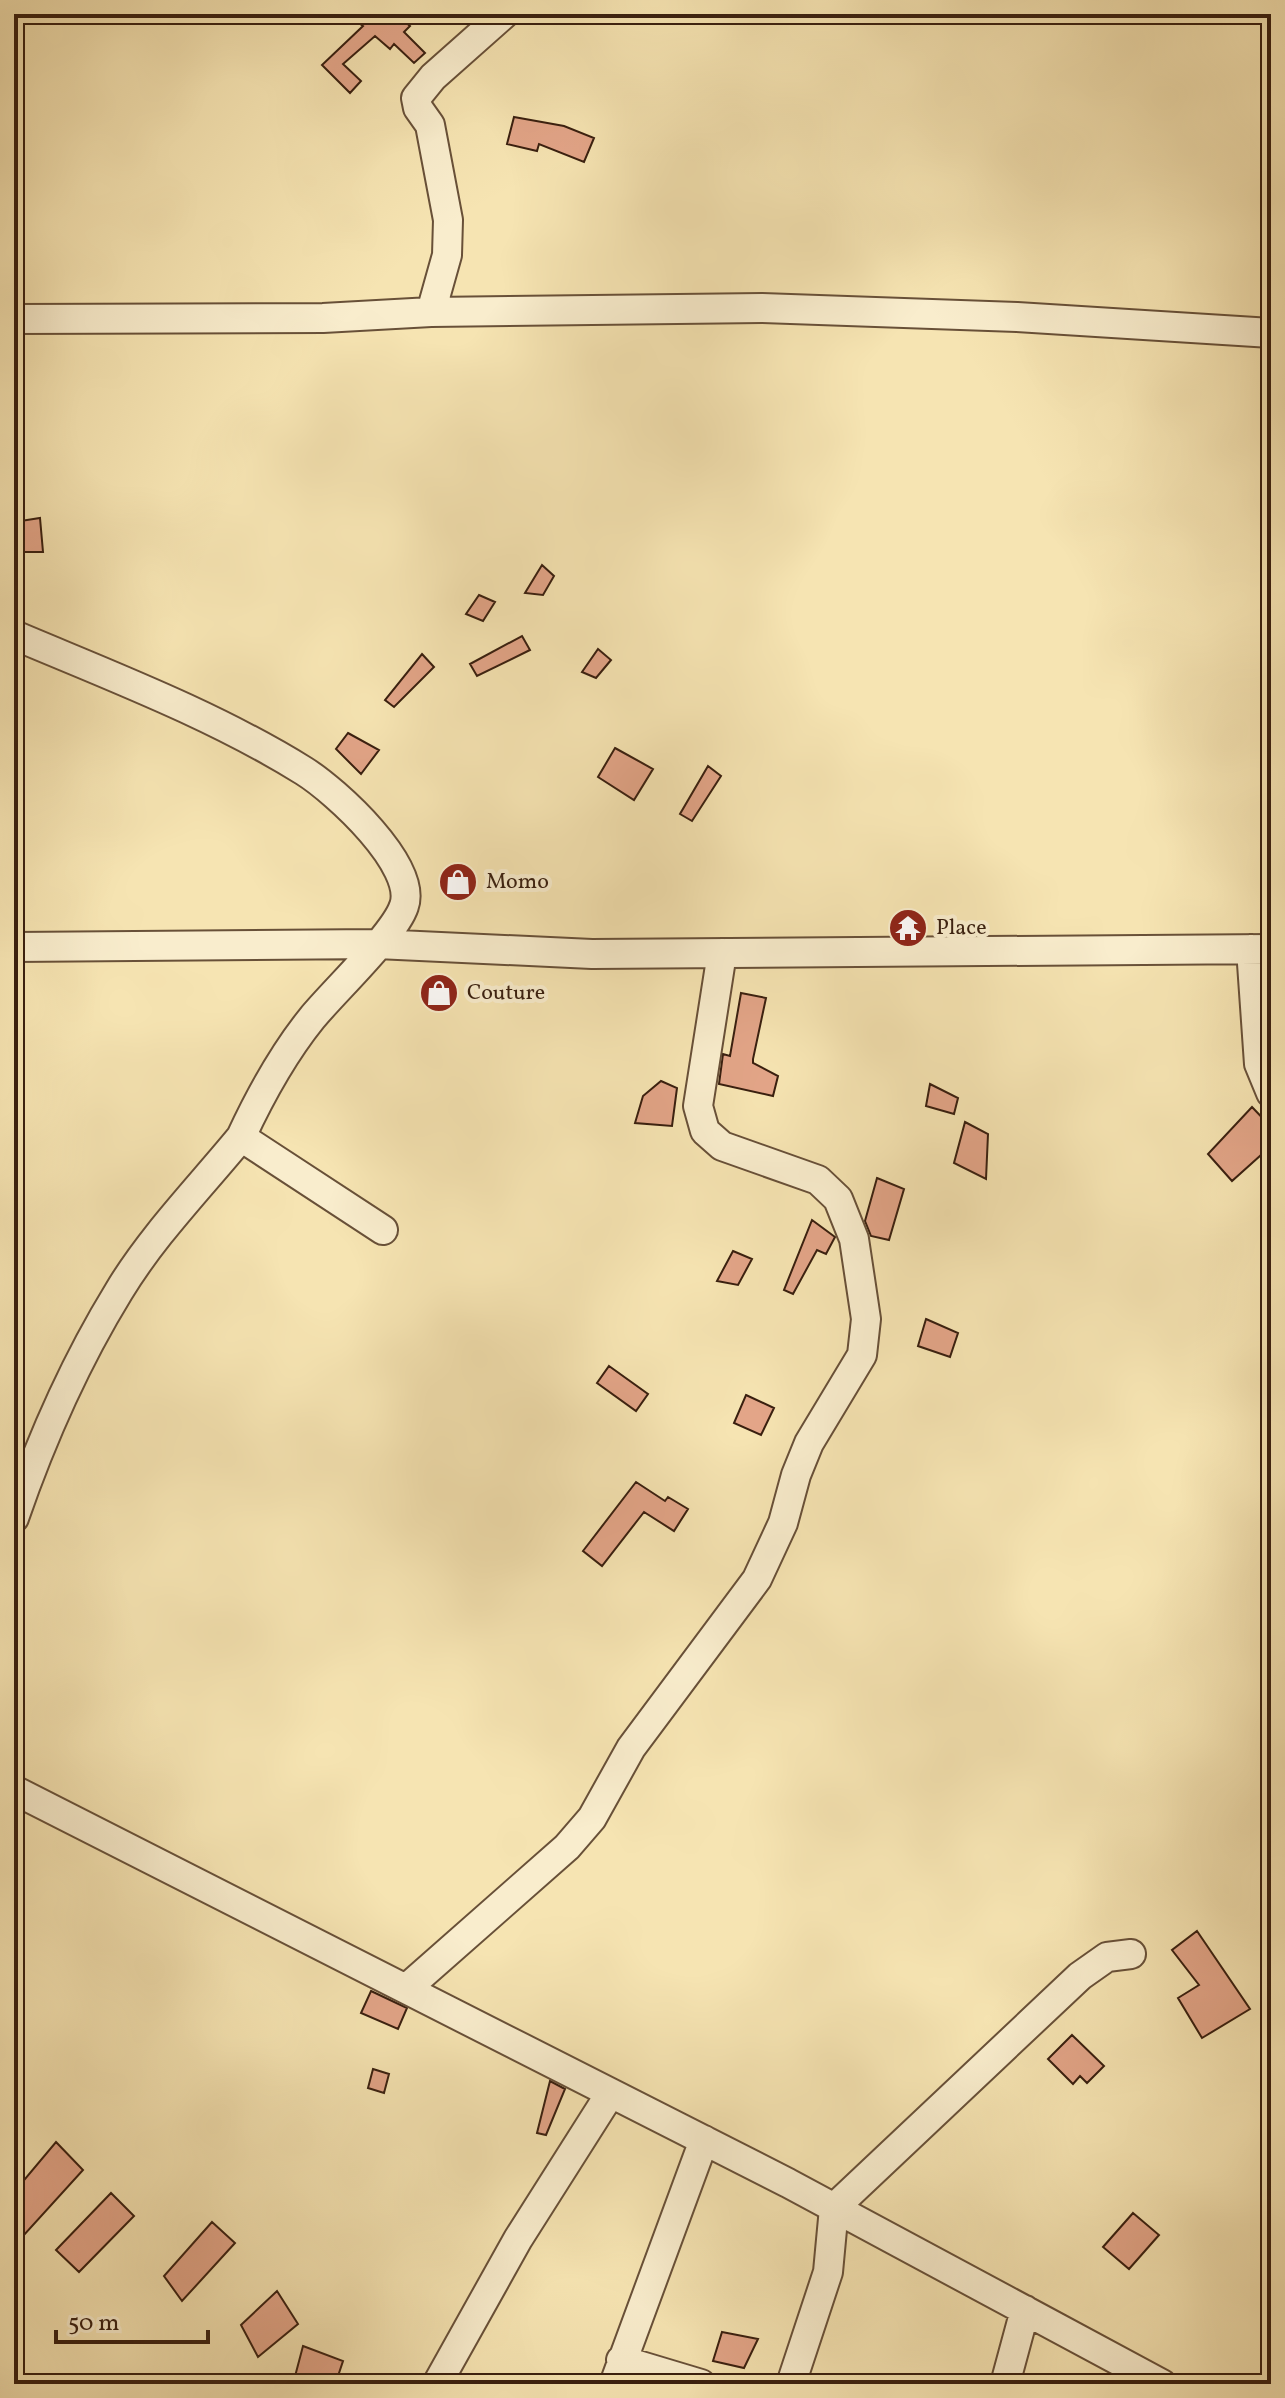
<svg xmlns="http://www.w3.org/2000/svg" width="1285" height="2398" font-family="Vollkorn,serif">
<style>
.building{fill:#e3a588;stroke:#391f0f;stroke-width:2}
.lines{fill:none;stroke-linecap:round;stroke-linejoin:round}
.minor-casing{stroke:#685038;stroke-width:32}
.minor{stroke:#f9edcd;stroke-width:28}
.labels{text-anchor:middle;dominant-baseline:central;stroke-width:8;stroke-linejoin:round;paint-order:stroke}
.poi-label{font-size:22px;fill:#391f0f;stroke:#f9edcd;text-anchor:start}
</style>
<rect width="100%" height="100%" fill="#f6e4b2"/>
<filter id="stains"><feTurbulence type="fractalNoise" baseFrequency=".0025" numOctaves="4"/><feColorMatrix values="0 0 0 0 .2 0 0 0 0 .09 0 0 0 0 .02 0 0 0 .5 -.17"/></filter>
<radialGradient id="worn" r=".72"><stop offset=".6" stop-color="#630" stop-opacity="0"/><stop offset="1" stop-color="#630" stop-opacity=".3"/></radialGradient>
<!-- building -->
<path class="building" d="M366,14H396L410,26L404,32L425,53L414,63L394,44L390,49L375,36L343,64L361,81L350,93L322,65L363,26L359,23Z
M514,117L564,126L594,138L584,162L539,144L537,151L507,144Z
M40,518L43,552H14V522Z
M542,565L554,576L543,595L525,593Z
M479,595L495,602L483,621L466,614Z
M522,636L530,650L477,676L470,664Z
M598,649L611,660L596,678L582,672Z
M422,654L434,667L394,707L385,700Z
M348,733L379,750L361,774L336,749Z
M615,748L653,769L634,800L598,777Z
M708,766L721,776L692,821L680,814Z
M741,993L766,998L753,1059V1063L778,1076L773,1096L719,1084L723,1054L730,1056Z
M661,1081L677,1088L672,1126L635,1123L643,1096Z
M930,1084L958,1098L954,1114L926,1106Z
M1252,1107L1271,1127V1146L1232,1181L1208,1154Z
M965,1122L988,1134L986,1179L954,1163Z
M877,1178L904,1189L889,1240L871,1236L865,1221Z
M812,1220L835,1237L826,1254L817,1250L793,1294L784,1290Z
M733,1251L752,1259L738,1285L717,1281Z
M926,1319L958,1333L950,1357L918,1346Z
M609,1366L648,1394L636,1411L597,1383Z
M746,1395L774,1408L761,1435L734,1423Z
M636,1482L665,1501L668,1497L688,1509L674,1531L644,1512L602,1566L583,1551Z
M1197,1931L1250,2009L1202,2038L1178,1998L1199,1985L1172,1950Z
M371,1991L407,2008L398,2029L361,2013Z
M1072,2035L1104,2066L1087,2083L1080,2076L1073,2084L1048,2059Z
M373,2069L389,2074L384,2093L368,2088Z
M550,2081L565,2089L546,2135L537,2133Z
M56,2142L83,2170L14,2246V2192Z
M111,2193L134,2216L79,2272L56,2250Z
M1133,2213L1159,2235L1129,2269L1103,2247Z
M212,2222L235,2243L182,2301L164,2276Z
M277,2291L298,2324L258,2357L241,2325Z
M722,2332L758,2339L744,2368L713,2361Z
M303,2346L343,2361L337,2379L327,2384H293Z"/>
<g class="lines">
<!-- minor casing -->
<g class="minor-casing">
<path id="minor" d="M431,312L447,255L448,220L430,125L418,108L416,98L433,77L504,14
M14,319L323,318L431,312L762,308L1017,317L1271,333
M14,635C111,676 214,715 304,771C336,791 418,866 404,906C395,934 334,991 312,1018C283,1054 260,1096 241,1137L383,1230
M14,947L377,944L592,954L1271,949
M1251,949L1259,1064L1271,1093
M14,1518C41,1440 76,1361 119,1291C152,1236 200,1187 241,1137
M14,1790L788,2183L1162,2384
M407,1988L567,1847L592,1818L631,1748L757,1579L783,1523L796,1475L809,1443L862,1355L866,1319L854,1239L838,1199L818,1180L722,1146L705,1131L698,1106L722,953
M621,2360L701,2384
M437,2384L518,2239L610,2094
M614,2384L704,2140
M791,2384L828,2272L834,2208L1080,1976L1107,1957L1131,1954
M1005,2384L1025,2310"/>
</g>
<!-- minor -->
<use href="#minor" class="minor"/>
</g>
<!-- icons -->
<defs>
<g id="shop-disc" transform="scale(2)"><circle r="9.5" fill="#8f2418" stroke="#f9edcd"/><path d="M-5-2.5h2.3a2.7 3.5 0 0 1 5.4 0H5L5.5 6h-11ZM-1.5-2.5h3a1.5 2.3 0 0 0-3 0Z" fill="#fff"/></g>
<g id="temple-disc" transform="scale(2)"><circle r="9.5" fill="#8f2418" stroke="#f9edcd"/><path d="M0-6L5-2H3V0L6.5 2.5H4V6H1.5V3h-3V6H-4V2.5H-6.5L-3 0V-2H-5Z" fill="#fff"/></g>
</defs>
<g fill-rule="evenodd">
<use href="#shop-disc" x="458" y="882"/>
<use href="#temple-disc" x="908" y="928"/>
<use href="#shop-disc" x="439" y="993"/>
</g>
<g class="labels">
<!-- poi labels -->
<g class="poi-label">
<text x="486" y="882">Momo</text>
<text x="936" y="928">Place</text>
<text x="467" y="993">Couture</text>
</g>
</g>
<!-- margin -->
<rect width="1285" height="2398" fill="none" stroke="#f6e4b2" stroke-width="48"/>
<rect x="16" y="16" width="1253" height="2366" fill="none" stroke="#391f0f" stroke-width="4"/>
<rect x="24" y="24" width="1237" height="2350" fill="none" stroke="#391f0f" stroke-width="2"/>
<!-- scale -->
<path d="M56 2330v12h152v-12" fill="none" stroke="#391f0f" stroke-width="4"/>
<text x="68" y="2330" font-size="24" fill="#391f0f" stroke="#f9edcd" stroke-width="6" paint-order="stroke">50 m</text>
<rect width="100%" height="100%" filter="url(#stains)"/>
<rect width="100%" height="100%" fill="url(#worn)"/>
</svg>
